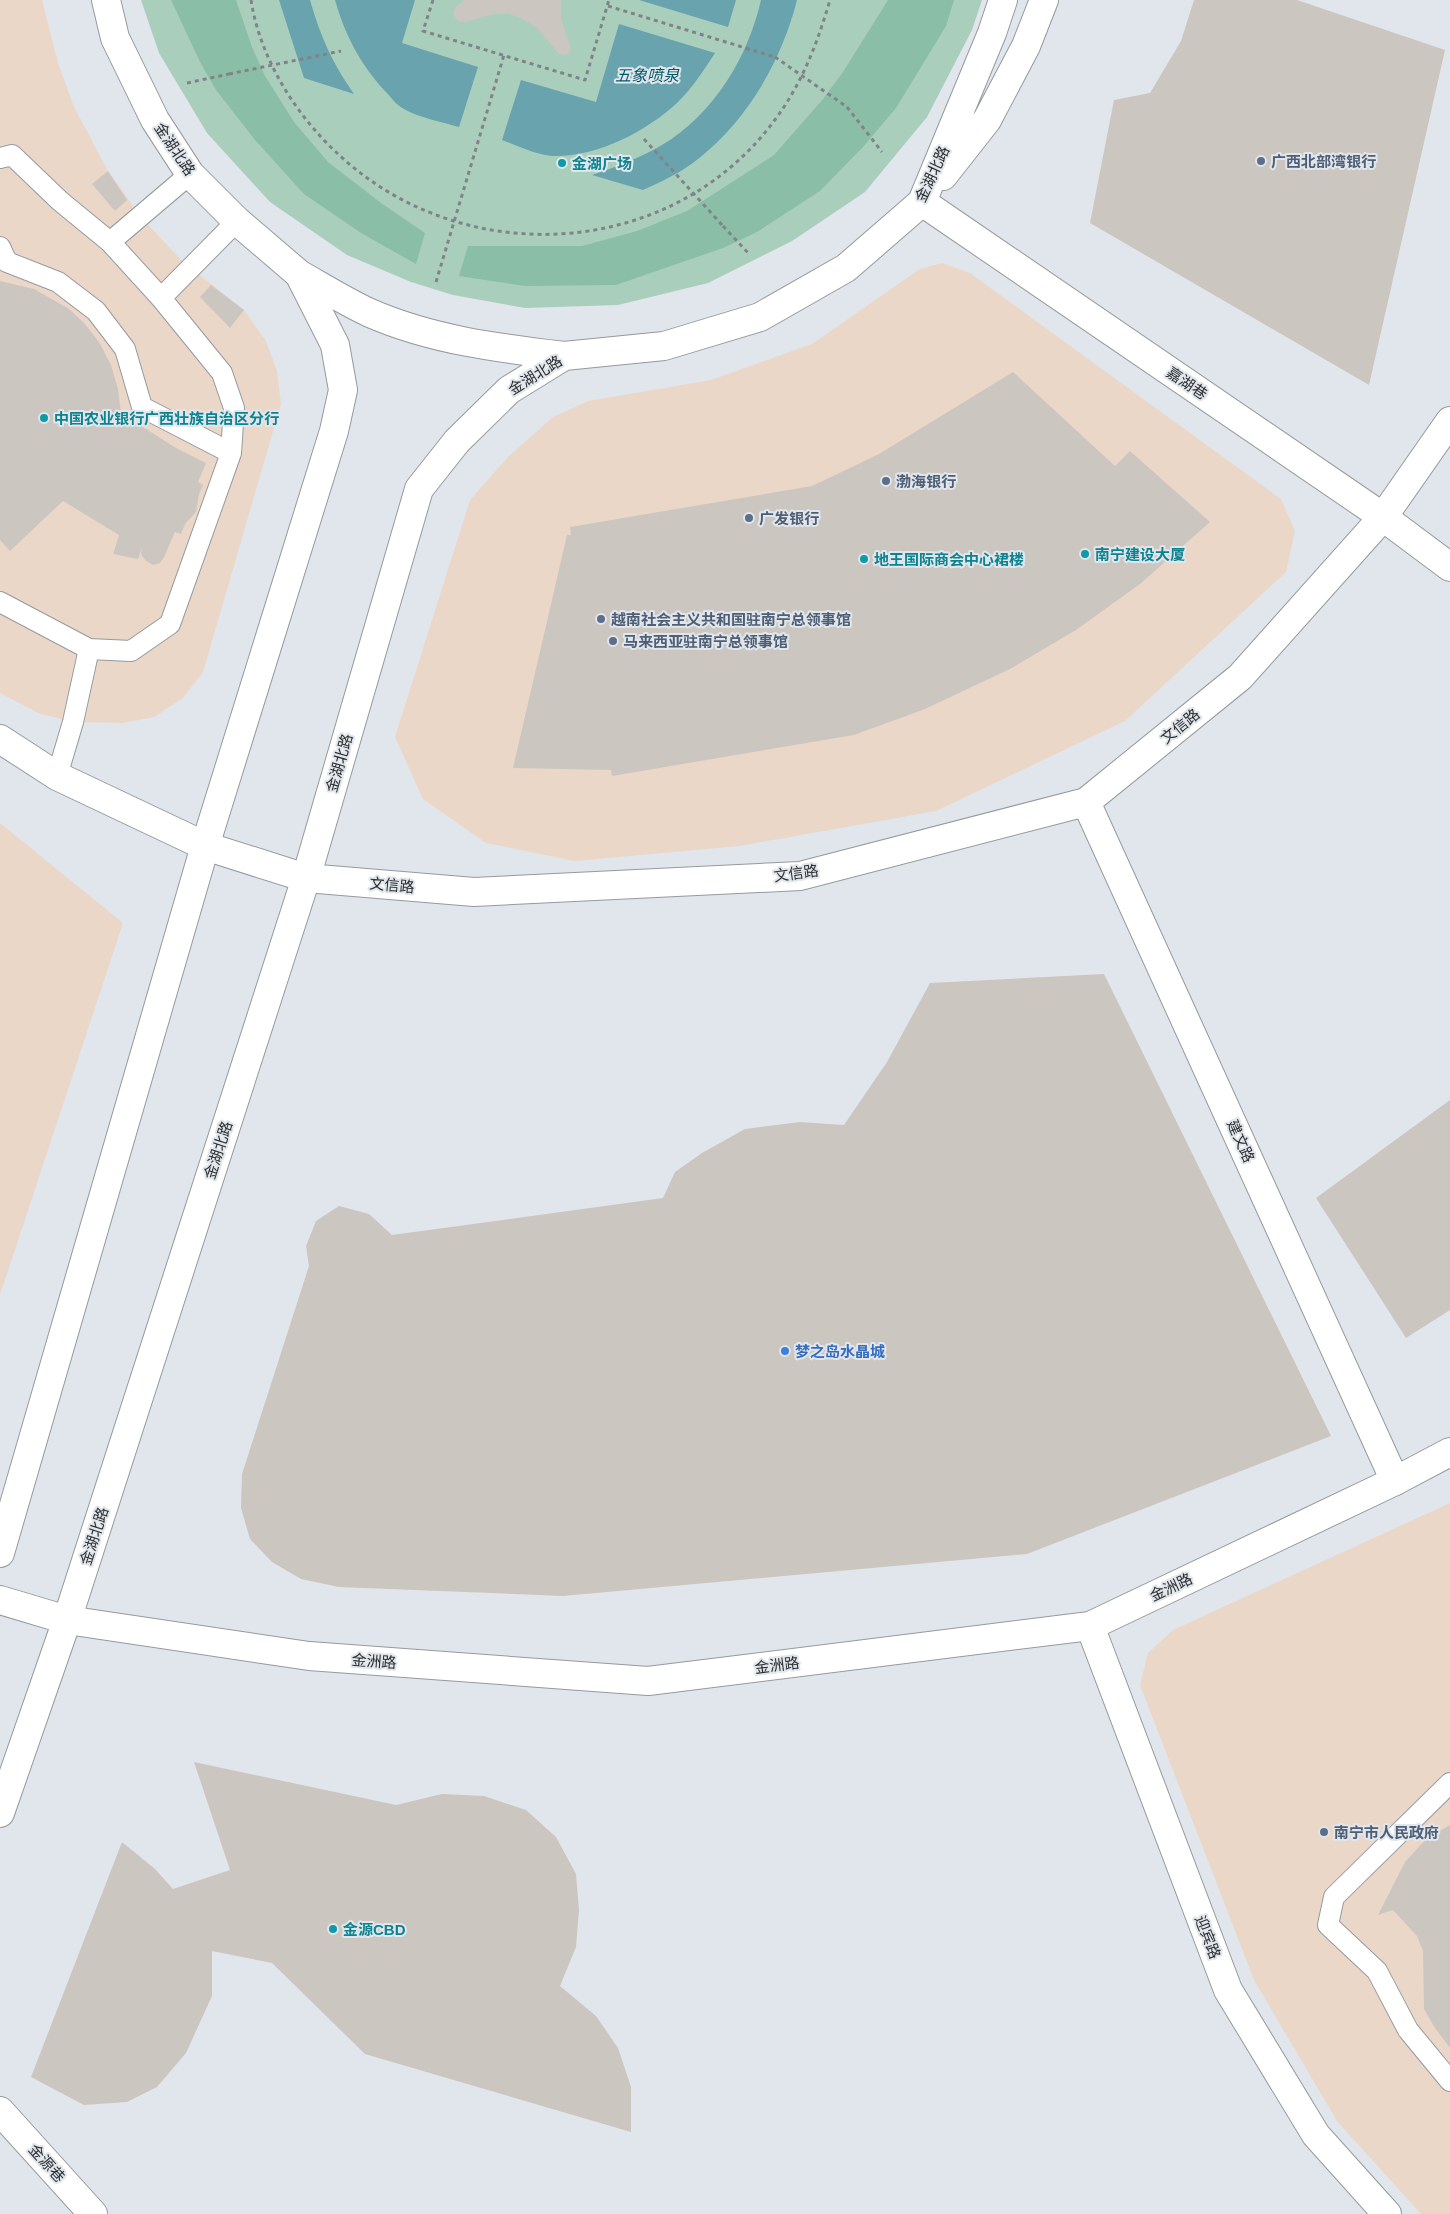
<svg xmlns="http://www.w3.org/2000/svg" width="1450" height="2214" font-family="Arial,'Noto Sans SC',sans-serif">
<style>
.commercial{fill:#ebd7c8}
.green{fill:#aacebc}
.forest{fill:#8bbea7}
.water{fill:#68a3ae}
.building{fill:#ccc6c1}
.lines{fill:none;stroke-linecap:round;stroke-linejoin:round}
.lane-casing{stroke:#959a9f;stroke-width:22}
.street-casing{stroke:#959a9f;stroke-width:30}
.secondary-casing{stroke:#959a9f;stroke-width:30}
.path{stroke:#808488;stroke-width:3;stroke-dasharray:4 4;stroke-linecap:butt}
.lane{stroke:#fff;stroke-width:20}
.street{stroke:#fff;stroke-width:28}
.secondary{stroke:#fff;stroke-width:28}
.path-bridge{stroke:#808488;stroke-width:3;stroke-dasharray:4 4;stroke-linecap:butt}
.service-dot{fill:#5c6f8a;stroke:#e0e6eb;stroke-width:2}
.culture-dot{fill:#0f9aa8;stroke:#e0e6eb;stroke-width:2}
.shop-dot{fill:#3f7fe0;stroke:#e0e6eb;stroke-width:2}
.labels{text-anchor:middle;dominant-baseline:central;stroke-width:4;stroke-linejoin:round;paint-order:stroke}
.street-label{font-size:15px;fill:#2a2c2e;stroke:#e0e6eb}
.service-label{font-size:15px;font-weight:bold;fill:#4e5e75;stroke:#e0e6eb;text-anchor:start}
.culture-label{font-size:15px;font-weight:bold;fill:#0d838f;stroke:#e0e6eb;text-anchor:start}
.shop-label{font-size:15px;font-weight:bold;fill:#366cbe;stroke:#e0e6eb;text-anchor:start}
.water-label{font-size:16px;font-style:italic;fill:#005965;stroke:#e0e6eb}
</style>
<rect width="100%" height="100%" fill="#e0e6eb"/>
<!-- commercial -->
<path class="commercial" d="M0,0H42L58,63L74,107L108,171L141,217L182,261L244,310L266,341L277,371L281,404L203,672L183,698L154,717L123,723L73,722L38,713L0,693Z
M942,263L970,273L1281,499L1295,531L1286,572L1125,721L936,811L739,846L575,861L486,843L423,799L395,737L470,500L507,458L553,417L588,401L711,380L812,344L920,269Z
M0,823L123,923L0,1295Z
M1450,1503V2214H1421L1337,2121L1254,1980L1140,1685L1148,1653L1173,1630Z"/>
<!-- green -->
<path class="green" d="M141,0H982L972,30L927,117L865,192L792,241L708,283L618,305L525,308L453,295L411,282L347,255L270,202L207,133L159,53Z"/>
<!-- forest -->
<path class="forest" d="M171,0H236L252,47L265,76L294,122L328,162L381,203L425,233L416,264L361,233L304,194L255,140L216,90L200,62Z
M888,0H954L946,26L896,108L863,147L820,191L757,232L723,248L616,285L525,286L459,276L468,246H582L637,231L687,211L774,155L823,99L843,72Z"/>
<!-- water -->
<path class="water" d="M279,0H310C321,38 332,62 354,94L304,78Z
M335,0H415L402,43L478,67L459,127C442,122 420,118 404,109C396,105 391,97 385,91C360,64 345,35 335,0Z
M639,0H736L728,27Z
M761,0H797C780,67 740,133 681,171C669,178 656,184 643,190L592,175C616,167 640,158 662,145C714,114 748,57 761,0Z
M619,24L715,53C704,70 693,87 678,102C646,132 597,157 553,156C539,156 516,145 502,140L521,80L596,102Z"/>
<!-- building -->
<path class="building" d="M464,0H561V19L571,48L569,53L564,55L559,54L537,28L521,18L509,14H493L466,22L458,21L453,14L455,8Z
M1194,0H1297L1445,50L1369,385L1090,223L1114,100L1150,93L1181,41Z
M108,171L127,200L115,211L92,184Z
M0,281L34,289L69,309L84,323L99,342L111,365L118,389L121,413L176,448L206,463L198,482L203,485L199,494L196,512L185,524L181,534L175,532L164,557L160,563L153,565L145,560L141,554L142,548L138,559L113,554L119,535L63,501L10,551L0,540Z
M211,285L244,310L230,328L200,297Z
M1013,372L1115,466L1130,451L1210,522L1140,584L1076,630L1010,669L925,709L854,735L612,776L611,770L513,768L567,535H571L570,527L812,486L879,454Z
M1104,974L1331,1436L1027,1554L563,1596L339,1587L301,1579L272,1562L250,1539L241,1508L242,1474L309,1266L306,1246L316,1221L339,1206L369,1214L392,1235L663,1198L675,1172L702,1153L745,1129L800,1122L844,1125L887,1062L930,983Z
M1450,1100V1310L1406,1338L1316,1198Z
M194,1762L396,1805L442,1794L484,1796L526,1810L556,1837L576,1874L579,1910L576,1947L560,1986L596,2016L618,2048L631,2087V2132L365,2054L272,1963L212,1951V1996L186,2053L157,2087L127,2102L84,2105L31,2077L122,1842L155,1869L173,1889L230,1870Z
M1450,1825V2048L1435,2028L1424,2009L1423,1951L1417,1936L1393,1910L1378,1915L1405,1862L1427,1838Z"/>
<g class="lines">
<!-- lane casing -->
<g class="lane-casing">
<path id="lane" d="M0,158L12,155L60,201L110,242L161,298L222,373L234,408L231,453L170,624L131,651L89,649L0,602
M110,242L190,174
M0,247L7,262L58,282L96,311L125,349L142,407L231,453
M161,298L237,221
M57,776L73,722L89,649
M1450,1783L1334,1897L1328,1925L1377,1971L1408,2030L1450,2081"/>
</g>
<!-- street casing -->
<g class="street-casing">
<path id="street" d="M922,202L1383,517L1450,567
M0,739L57,776L205,846L306,878L474,892L800,876L1086,802L1240,677L1383,517L1450,421
M1086,802L1395,1481
M1090,1626L1228,1990L1316,2135L1387,2214
M0,2111L93,2214"/>
</g>
<!-- secondary casing -->
<g class="secondary-casing">
<path id="secondary" d="M943,176L987,120L1026,46L1044,0
M299,274C322,287 346,302 370,313C432,340 498,348 564,356
M0,1553L205,846L334,431L343,390L335,345L299,274L237,221L190,174L155,120L115,38L106,0
M0,1600L67,1620L309,1656L648,1681L1090,1626L1395,1481L1450,1452
M0,1813L67,1620L306,878L419,489L457,441L509,390L564,356L664,346L760,317L846,268L922,202L992,33L1003,0"/>
</g>
<!-- path -->
<path class="path" d="M251,0C260,58 295,114 337,153C461,271 670,261 774,121C802,84 817,44 830,0
M433,0L423,31L585,80L609,0
M608,6L775,57
M187,83L229,74
M847,107L882,152
M723,226L750,255
M436,282L504,55"/>
<!-- lane -->
<use href="#lane" class="lane"/>
<!-- street -->
<use href="#street" class="street"/>
<!-- secondary -->
<use href="#secondary" class="secondary"/>
<!-- path-bridge -->
<path class="path-bridge" d="M775,57L847,107
M229,74L341,51
M644,139L723,226"/>
</g>
<!-- markers -->
<g class="service-dot">
<circle cx="1261" cy="161" r="5"/>
<circle cx="886" cy="481" r="5"/>
<circle cx="749" cy="518" r="5"/>
<circle cx="601" cy="619" r="5"/>
<circle cx="613" cy="641" r="5"/>
<circle cx="1324" cy="1832" r="5"/>
</g>
<g class="culture-dot">
<circle cx="562" cy="163" r="5"/>
<circle cx="44" cy="418" r="5"/>
<circle cx="1085" cy="554" r="5"/>
<circle cx="864" cy="559" r="5"/>
<circle cx="333" cy="1929" r="5"/>
</g>
<circle class="shop-dot" cx="785" cy="1351" r="5"/>
<g class="labels">
<!-- street labels -->
<g class="street-label">
<text transform="translate(175 149) rotate(56)">金湖北路</text>
<text transform="translate(932 174) rotate(-65)">金湖北路</text>
<text transform="translate(535 375) rotate(-32)">金湖北路</text>
<text transform="translate(1187 383) rotate(34)">嘉湖巷</text>
<text transform="translate(1180 726) rotate(-39)">文信路</text>
<text transform="translate(339 763) rotate(-74)">金湖北路</text>
<text transform="translate(796 873) rotate(-8)">文信路</text>
<text transform="translate(392 885) rotate(5)">文信路</text>
<text transform="translate(1241 1141) rotate(66)">建文路</text>
<text transform="translate(218 1150) rotate(-72)">金湖北路</text>
<text transform="translate(94 1536) rotate(-72)">金湖北路</text>
<text transform="translate(1171 1587) rotate(-25)">金洲路</text>
<text transform="translate(374 1661) rotate(4)">金洲路</text>
<text transform="translate(777 1665) rotate(-7)">金洲路</text>
<text transform="translate(1208 1937) rotate(69)">迎宾路</text>
<text transform="translate(47 2163) rotate(48)">金源巷</text>
</g>
<!-- service labels -->
<g class="service-label">
<text x="1271" y="161">广西北部湾银行</text>
<text x="896" y="481">渤海银行</text>
<text x="759" y="518">广发银行</text>
<text x="611" y="619">越南社会主义共和国驻南宁总领事馆</text>
<text x="623" y="641">马来西亚驻南宁总领事馆</text>
<text x="1334" y="1832">南宁市人民政府</text>
</g>
<!-- culture labels -->
<g class="culture-label">
<text x="572" y="163">金湖广场</text>
<text x="54" y="418">中国农业银行广西壮族自治区分行</text>
<text x="1095" y="554">南宁建设大厦</text>
<text x="874" y="559">地王国际商会中心裙楼</text>
<text x="343" y="1929">金源CBD</text>
</g>
<!-- shop labels -->
<g class="shop-label">
<text x="795" y="1351">梦之岛水晶城</text>
</g>
<!-- water labels -->
<g class="water-label">
<text x="647" y="75">五象喷泉</text>
</g>
</g>
</svg>
